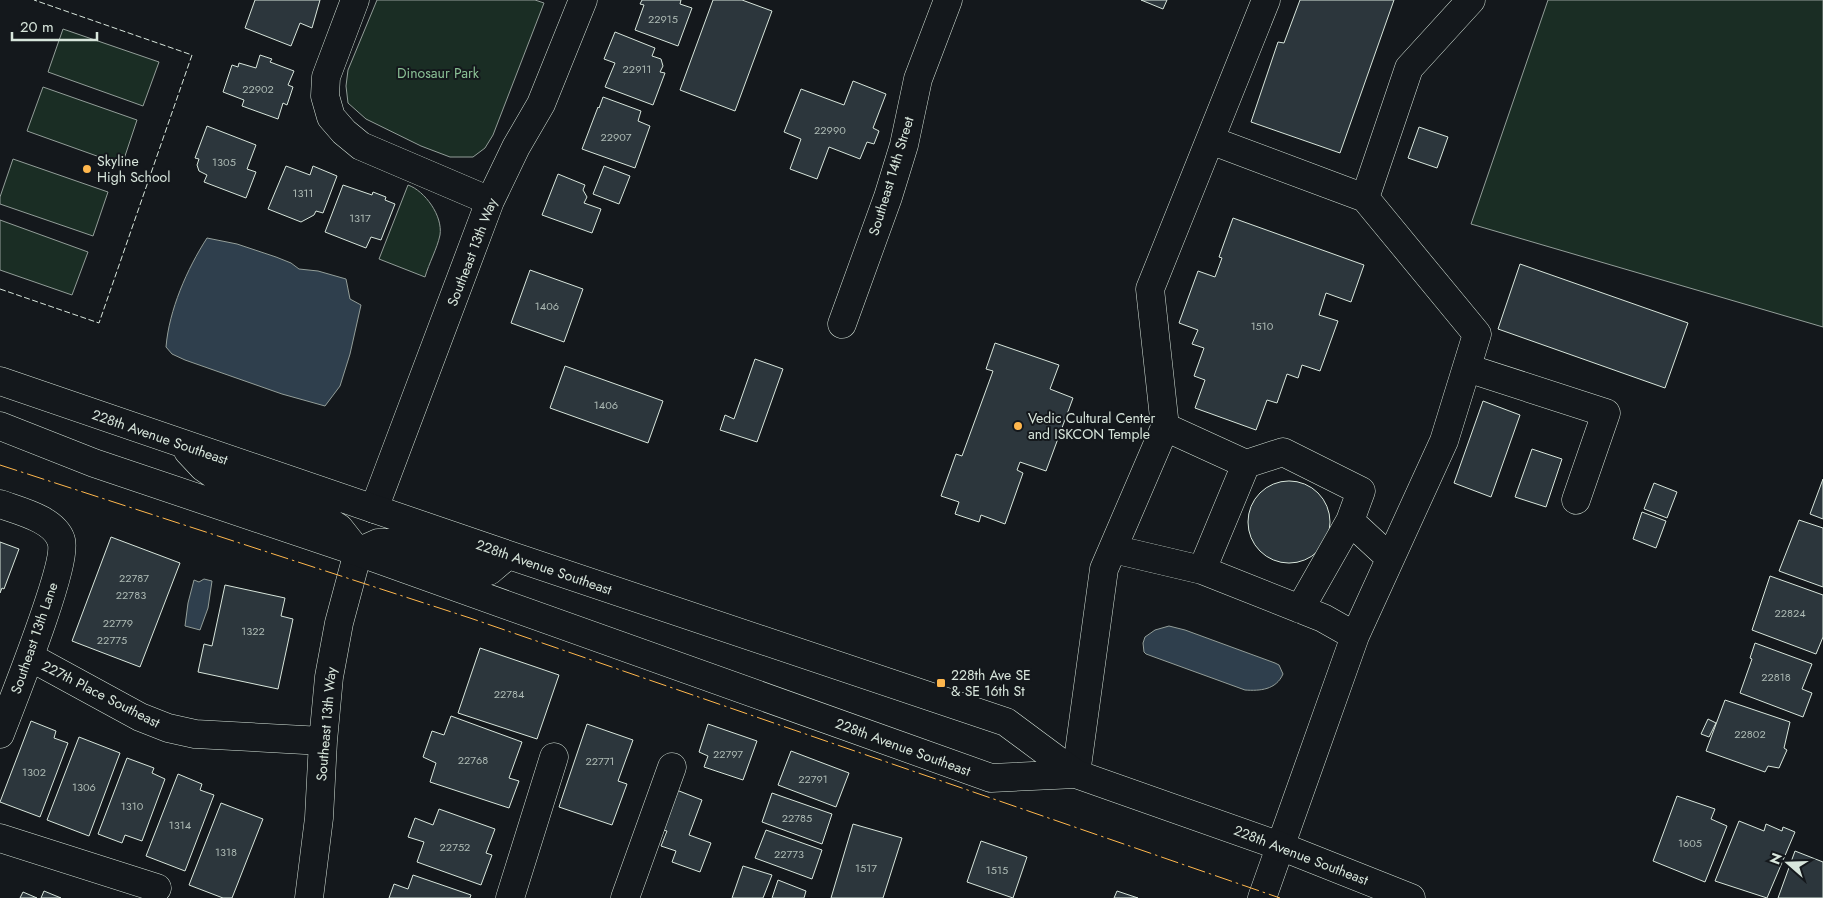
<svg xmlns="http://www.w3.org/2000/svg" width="1823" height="898" font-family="Jost,sans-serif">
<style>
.green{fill:#1a2d24;stroke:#939e99}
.water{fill:#2f3f4d;stroke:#939e99}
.building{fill:#2c363c;stroke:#d8e6dc}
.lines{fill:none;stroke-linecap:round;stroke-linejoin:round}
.minor-casing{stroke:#d8e6dc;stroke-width:29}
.major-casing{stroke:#d8e6dc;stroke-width:29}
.minor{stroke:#14181c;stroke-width:28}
.major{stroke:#14181c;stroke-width:28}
.fence{stroke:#d8e6dc;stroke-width:1;stroke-dasharray:6 2.5;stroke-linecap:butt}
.power{stroke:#ffb74d;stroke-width:1;stroke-dasharray:18 4 2.5 4;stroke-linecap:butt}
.poi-dot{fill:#ffb74d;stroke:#14181c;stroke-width:2}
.labels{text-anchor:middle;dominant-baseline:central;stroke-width:4;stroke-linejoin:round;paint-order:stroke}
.number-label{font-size:11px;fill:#adbab4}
.park-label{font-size:14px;fill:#8ac095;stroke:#14181c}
.poi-label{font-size:14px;fill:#d8e6dc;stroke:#14181c;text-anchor:start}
.street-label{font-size:14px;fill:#d8e6dc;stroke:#14181c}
</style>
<rect width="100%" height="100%" fill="#14181c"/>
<!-- green -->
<path class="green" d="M377,0H535L544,3L493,135L485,148L473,157H450L421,146L366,119L348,103L346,86L348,70Z
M1548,0H1823V327L1471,224Z
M63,29L159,62L143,106L48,72Z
M43,87L137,120L122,165L27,131Z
M13,159L108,192L93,236L0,204V197Z
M408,185C425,191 443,216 440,235C437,249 429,263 425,277L379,259Z
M0,220L88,252L72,295L0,270Z"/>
<!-- water -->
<path class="water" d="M207,238L237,244L276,257L291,263L299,269L318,271L346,279L350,299L361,305L350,354L340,386L325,406L282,394L185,360L172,354L166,347C169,310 187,269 207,238Z
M204,579L212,581L208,608L200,630L185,626L188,603L194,580L199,582Z
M1169,626L1185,630L1275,663L1279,665L1283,674C1276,690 1260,691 1245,690L1146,654L1144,652L1143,643L1145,637L1155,630Z"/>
<!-- building -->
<path class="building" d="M255,0H320L312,28L300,23L291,46L245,28Z
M642,0H681L680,4L692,8L678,46L635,30L644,5L640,4Z
M713,0H742L772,11L735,111L680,90Z
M1141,0H1167L1163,9Z
M1300,0H1394L1340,153L1251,122L1278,42L1284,43Z
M615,32L655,48L652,56L661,59L663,66L660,72L665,73L653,105L605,87L615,63L604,59Z
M260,55L272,59L270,62L294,71L288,85L293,87L287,105L283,103L278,119L242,106L244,100L223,92L232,65L238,67L239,63L256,68Z
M853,81L886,94L873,128L879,131L874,144L867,142L860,159L829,147L817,179L790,169L801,139L784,132L801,89L844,105Z
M603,97L641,111L638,121L650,126L635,168L582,149L598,107L599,108Z
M207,126L256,145L247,169L256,172L246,198L204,182L207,175L199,171L197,165L199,159L195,158Z
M1419,127L1448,137L1437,168L1408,158Z
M286,166L310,175L313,166L337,176L323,213L316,211L314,215L301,222L268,209Z
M604,166L630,176L619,204L593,194Z
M558,174L585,185L583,190L587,197L584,203L601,209L592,233L542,215Z
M343,185L372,195L373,192L386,197L385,200L395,204L381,240L371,237L366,248L325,232Z
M1233,218L1364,265L1351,302L1326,293L1319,315L1338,321L1320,371L1302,365L1298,378L1287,374L1277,403L1267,400L1256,430L1195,408L1205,380L1194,376L1204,348L1192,344L1198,330L1179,323L1198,271L1215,277L1222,258L1219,257Z
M1520,264L1688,323L1665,388L1498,329Z
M530,270L583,289L564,342L511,323Z
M995,343L1059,365L1050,389L1073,398L1046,471L1020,462L1017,470L1023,473L1005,524L981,515L979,522L955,514L959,502L941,496L956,454L962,456L993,371L986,369Z
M755,359L783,369L757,442L720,430L725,415L734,419Z
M565,366L663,401L648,443L550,408Z
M1483,401L1520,415L1491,497L1454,483Z
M1532,449L1562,459L1546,507L1515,497Z
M1823,479V519L1810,514Z
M1248 522a41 41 0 1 1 82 0a41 41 0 1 1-82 0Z
M1654,483L1677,492L1667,518L1644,509Z
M1642,512L1666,521L1656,548L1633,539Z
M1799,520L1823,528V587L1779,571Z
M111,537L180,563L140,667L72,641Z
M0,542L19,549L4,589L2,588L0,593Z
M1770,576L1823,595V637L1816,654L1752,630Z
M225,585L285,598L281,616L293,619L278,689L198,672L204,644L212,646Z
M1755,643L1812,664L1802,689L1812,693L1803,717L1740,693L1752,659L1750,658Z
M480,648L559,675L537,739L458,713Z
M1725,700L1790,722L1784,748L1787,750L1779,768L1768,766L1765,772L1706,751Z
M451,716L522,742L509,778L519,781L509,808L430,782L436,763L423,757L432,731L444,735Z
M1708,719L1716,723L1709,737L1701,734Z
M31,721L56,731L54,738L68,743L40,817L0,802Z
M587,724L633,740L618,781L627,784L612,825L559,807Z
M708,724L757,741L743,780L704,767L708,756L699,752Z
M79,737L120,753L89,836L47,820Z
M791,751L849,773L836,807L778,785Z
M127,758L154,768L152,773L165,779L142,841L125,835L122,843L98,834Z
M178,774L202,784L200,790L214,795L185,871L146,856Z
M674,789L702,800L689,835L711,843L700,872L672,862L676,851L661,846L667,831L659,829Z
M772,793L832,814L822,844L762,822Z
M1677,796L1715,809L1711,819L1727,826L1705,882L1653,861Z
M221,803L263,819L232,898H223L189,885Z
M439,809L495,829L486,853L492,855L481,885L417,862L424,842L408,837L415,818L433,825Z
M1739,821L1764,831L1766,824L1782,831L1783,827L1795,832L1767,898L1715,881Z
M853,824L902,838L883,898H831Z
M766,830L822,850L812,879L755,858Z
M981,841L1027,857L1013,898L967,882Z
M1795,851L1823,862V898H1778Z
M743,866L772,875L763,898H732Z
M413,875L471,895L470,898H389L394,884L408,889Z
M778,880L806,891L804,898H772Z
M44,891L61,898H41Z
M1117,891L1138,898H1114Z
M23,892L37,898H20Z"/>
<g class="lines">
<!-- minor casing -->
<g class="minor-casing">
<path id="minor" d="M355,0L326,77L325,96L331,117L344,132L361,146L490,201
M1210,140L1365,198L1409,68L1471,0
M842,324L888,197L904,145L918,79L948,0
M1467,368L1606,413L1576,500
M1165,427L1246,464L1202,570
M1246,464L1283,452L1361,491L1350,521L1300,609
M0,504C19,511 54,519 61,540C69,562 11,705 0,734
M374,509L490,201L516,147L541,104L583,0
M1350,521L1390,558
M1113,549L1202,570L1323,618L1355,636
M30,657L140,717L168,728L195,734L323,741
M1076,774L1104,569L1165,427L1150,289L1266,0
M0,838L157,888
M309,898L319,818L323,741L329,677L339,623L358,552
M510,898L554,757
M625,898L672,767
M1262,898L1355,636L1444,441L1477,334L1365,198"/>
</g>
<!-- major casing -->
<g class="major-casing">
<path id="major" d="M0,381L503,553L1006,722L1076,774L1280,846L1411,898
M0,426L94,463L358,552L991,778L1076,774
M188,451L203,467L223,481L317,514L339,528L358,552L378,543H396L482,572L489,571L508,555"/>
</g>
<!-- minor -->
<use href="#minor" class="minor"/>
<!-- major -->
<use href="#major" class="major"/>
<!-- fence -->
<path class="fence" d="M0,289L99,323L192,55L34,0"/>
<!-- power -->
<path class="power" d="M0,465L470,618L1280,898"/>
</g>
<!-- markers -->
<g class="poi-dot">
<circle cx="87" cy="169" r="5"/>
<circle cx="1018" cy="426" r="5"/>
<rect x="936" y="678" width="10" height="10" rx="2.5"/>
</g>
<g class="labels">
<!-- number labels -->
<g class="number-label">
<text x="663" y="19">22915</text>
<text x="637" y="69">22911</text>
<text x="258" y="89">22902</text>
<text x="830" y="130">22990</text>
<text x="616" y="137">22907</text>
<text x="224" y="162">1305</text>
<text x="303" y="193">1311</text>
<text x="360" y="218">1317</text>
<text x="547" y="306">1406</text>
<text x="1262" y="326">1510</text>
<text x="606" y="405">1406</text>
<text x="134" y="578">22787</text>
<text x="131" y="595">22783</text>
<text x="1790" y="613">22824</text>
<text x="118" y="623">22779</text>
<text x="253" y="631">1322</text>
<text x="112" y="640">22775</text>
<text x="1776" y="677">22818</text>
<text x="509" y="694">22784</text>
<text x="1750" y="734">22802</text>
<text x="728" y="754">22797</text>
<text x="473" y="760">22768</text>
<text x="600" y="761">22771</text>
<text x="34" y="772">1302</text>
<text x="813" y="779">22791</text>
<text x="84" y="787">1306</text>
<text x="132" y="806">1310</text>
<text x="797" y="818">22785</text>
<text x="180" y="825">1314</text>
<text x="1690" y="843">1605</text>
<text x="455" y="847">22752</text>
<text x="226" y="852">1318</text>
<text x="789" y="854">22773</text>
<text x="866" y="868">1517</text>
<text x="997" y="870">1515</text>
</g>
<!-- park labels -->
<g class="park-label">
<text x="438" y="73">Dinosaur Park</text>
</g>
<!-- poi labels -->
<g class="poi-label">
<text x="97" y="161">Skyline<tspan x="97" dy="16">High School</tspan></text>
<text x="1028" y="418">Vedic Cultural Center<tspan x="1028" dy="16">and ISKCON Temple</tspan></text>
<text x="951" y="675">228th Ave SE<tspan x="951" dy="16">&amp; SE 16th St</tspan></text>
</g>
<!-- street labels -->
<g class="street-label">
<text transform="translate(891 176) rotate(-73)">Southeast 14th Street</text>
<text transform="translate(472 252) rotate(-69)">Southeast 13th Way</text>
<text transform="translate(160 437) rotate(19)">228th Avenue Southeast</text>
<text transform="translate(544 567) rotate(19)">228th Avenue Southeast</text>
<text transform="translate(34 638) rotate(-71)">Southeast 13th Lane</text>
<text transform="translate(101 694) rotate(27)">227th Place Southeast</text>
<text transform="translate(326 724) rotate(-85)">Southeast 13th Way</text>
<text transform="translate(903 747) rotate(20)">228th Avenue Southeast</text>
<text transform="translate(1301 855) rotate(21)">228th Avenue Southeast</text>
</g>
</g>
<!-- north arrow -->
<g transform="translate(1788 863) rotate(290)" stroke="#14181c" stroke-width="4" paint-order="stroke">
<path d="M0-4L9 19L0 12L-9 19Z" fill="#d8e6dc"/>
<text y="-8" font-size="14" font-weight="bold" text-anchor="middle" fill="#d8e6dc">N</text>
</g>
<!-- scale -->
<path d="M12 32v8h85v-8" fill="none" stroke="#d8e6dc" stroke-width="2.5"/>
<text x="20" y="32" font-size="15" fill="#d8e6dc" stroke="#14181c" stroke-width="4" paint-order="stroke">20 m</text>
</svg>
